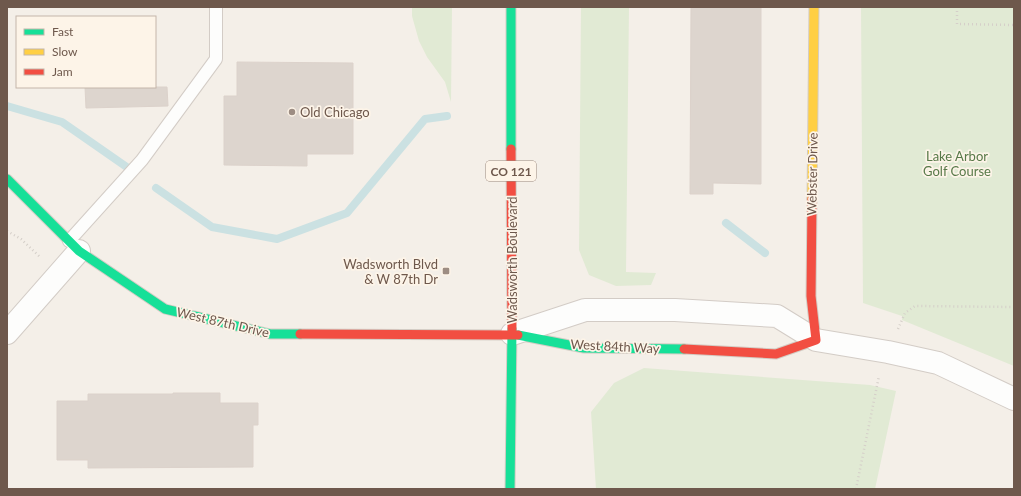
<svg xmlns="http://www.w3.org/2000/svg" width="1021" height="496" font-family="Lato,sans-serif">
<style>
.green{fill:#e1ead4}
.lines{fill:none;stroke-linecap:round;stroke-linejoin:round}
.stream{stroke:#cbe1e2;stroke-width:8}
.building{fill:#ddd5ce;stroke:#dcd2cb}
.lane-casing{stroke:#d3ccc6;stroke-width:14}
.street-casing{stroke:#d3ccc6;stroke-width:24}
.fast-casing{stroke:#d3ccc4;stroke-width:11}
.slow-casing{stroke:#d3ccc4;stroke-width:11}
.jam-casing{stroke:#d3ccc4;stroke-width:11}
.path{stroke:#d5cfc9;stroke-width:2.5;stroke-dasharray:1 3;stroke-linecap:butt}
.lane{stroke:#fdfdfc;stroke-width:12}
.street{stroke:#fdfdfc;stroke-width:22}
.fast{stroke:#16e098;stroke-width:9}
.slow{stroke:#ffcf43;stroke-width:9}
.jam{stroke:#f24e42;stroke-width:9}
.poi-dot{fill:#9d8d83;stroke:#fdf4e8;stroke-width:1.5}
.labels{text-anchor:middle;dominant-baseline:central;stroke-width:3.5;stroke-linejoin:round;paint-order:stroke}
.shield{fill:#fdf4e8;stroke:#99877b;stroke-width:1}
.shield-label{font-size:12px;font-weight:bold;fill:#6e584c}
.poi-label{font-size:13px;fill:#6e584c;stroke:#fdf4e8;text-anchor:start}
.park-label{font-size:13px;fill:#577948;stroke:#fdf4e8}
.street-label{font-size:13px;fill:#6e584c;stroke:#fdf4e8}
</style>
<rect width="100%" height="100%" fill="#f4efe8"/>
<!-- green -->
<path class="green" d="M412,7H452L451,102L445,82L427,57L419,41L412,16Z
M581,7H629L626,272L656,273L651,285L616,286L589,275L579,250Z
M861,7H1014V366L902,320V316L863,303Z
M644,368L870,385L896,391L875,489H596L591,412L614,383Z"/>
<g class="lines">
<!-- stream -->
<path class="stream" d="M7,106L62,122L131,170
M156,188L212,227L277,239L347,213L425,119L447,116
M726,223L765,253"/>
</g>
<!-- building -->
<path class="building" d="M691,7H761V184L713,183V194H690Z
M237,62L353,63V154H307V166L224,165V96H237Z
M85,87H167L168,106L86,108Z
M173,393H220V403H258V425H253V467L88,468V460H57V401H88V394H173Z"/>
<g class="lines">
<!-- lane casing -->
<g class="lane-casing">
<path id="lane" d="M69,241L142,160L216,59V7"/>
</g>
<!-- street casing -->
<g class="street-casing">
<path id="street" d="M7,333L79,251
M512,334L585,310H675L777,316L816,340L888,352L938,363L1014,399"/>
</g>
<!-- fast casing -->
<g class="fast-casing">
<path id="fast" d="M511,7V149
M7,179L79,251L165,309L270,334H300
M518,335L584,348L684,349
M510,489L512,329"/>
</g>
<!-- slow casing -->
<g class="slow-casing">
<path id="slow" d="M812,199L814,7"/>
</g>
<!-- jam casing -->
<g class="jam-casing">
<path id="jam" d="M511,149L512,329
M300,334L518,335
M684,349L776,354L816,340L811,296L812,199"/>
</g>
<!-- path -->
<path class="path" d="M957,7V24L1014,25
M7,231L21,239L41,258
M898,329L905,313L915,306L1014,307
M856,489L879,376"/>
<!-- lane -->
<use href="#lane" class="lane"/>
<!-- street -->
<use href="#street" class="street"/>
<!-- fast -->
<use href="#fast" class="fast"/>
<!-- slow -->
<use href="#slow" class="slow"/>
<!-- jam -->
<use href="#jam" class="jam"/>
</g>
<!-- markers -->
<g class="poi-dot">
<circle cx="292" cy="112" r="4"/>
<rect x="442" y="267" width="8" height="8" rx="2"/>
</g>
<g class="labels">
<!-- shield labels -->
<rect class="shield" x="486" y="161" width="50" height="20" rx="3"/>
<g class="shield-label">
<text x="511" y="171">CO 121</text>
</g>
<!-- poi labels -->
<g class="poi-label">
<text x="300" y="112">Old Chicago</text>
<text x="438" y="264" text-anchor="end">Wadsworth Blvd<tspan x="438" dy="15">&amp; W 87th Dr</tspan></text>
</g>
<!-- park labels -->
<g class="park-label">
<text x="957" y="156">Lake Arbor<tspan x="957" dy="15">Golf Course</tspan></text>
</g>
<!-- street labels -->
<g class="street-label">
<text transform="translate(812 174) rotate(-89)">Webster Drive</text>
<text transform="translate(512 260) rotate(-90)">Wadsworth Boulevard</text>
<text transform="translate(223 322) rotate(13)">West 87th Drive</text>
<text transform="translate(615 346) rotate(3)">West 84th Way</text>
</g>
</g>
<!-- border -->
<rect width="1021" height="496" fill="none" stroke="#6e584c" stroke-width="16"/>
<!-- legend -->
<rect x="16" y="16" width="140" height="72" fill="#fdf4e8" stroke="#c4b6aa"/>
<rect x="24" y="29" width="20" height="6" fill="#16e098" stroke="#c4b6aa"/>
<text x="52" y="36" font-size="12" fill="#6e584c">Fast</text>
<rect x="24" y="49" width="20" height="6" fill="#ffcf43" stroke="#c4b6aa"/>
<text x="52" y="56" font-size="12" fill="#6e584c">Slow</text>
<rect x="24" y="69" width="20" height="6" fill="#f24e42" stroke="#c4b6aa"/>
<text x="52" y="76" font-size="12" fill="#6e584c">Jam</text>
</svg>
